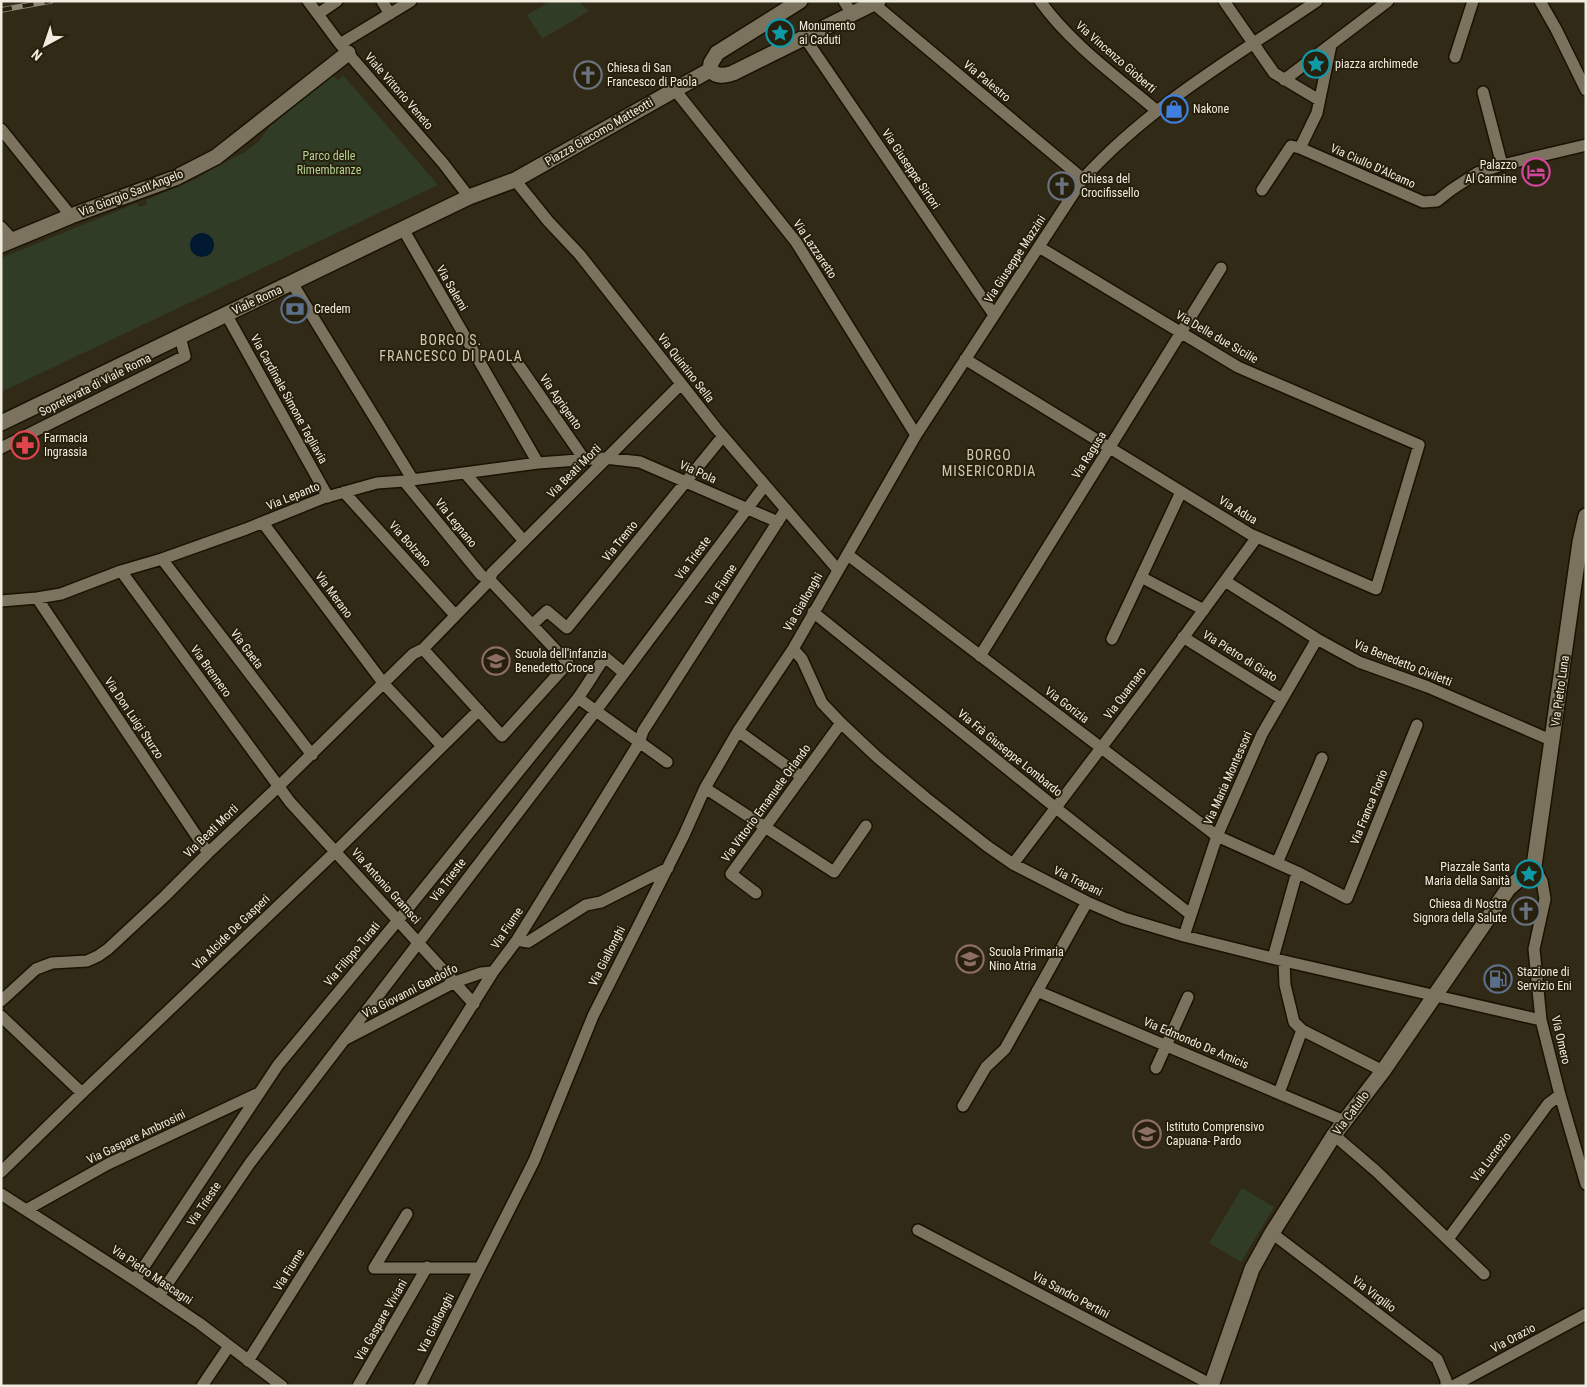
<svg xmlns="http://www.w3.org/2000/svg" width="1587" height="1387" font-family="'Roboto Condensed',sans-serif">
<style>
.green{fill:#313c27}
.water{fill:#001931}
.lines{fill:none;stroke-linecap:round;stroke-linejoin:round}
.street-casing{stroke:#191202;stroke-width:14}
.secondary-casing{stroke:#191202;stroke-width:18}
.street{stroke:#7b735e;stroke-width:11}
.secondary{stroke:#7b735e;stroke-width:15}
.rail-casing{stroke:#8b8676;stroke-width:5.5}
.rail{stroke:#27200d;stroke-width:4;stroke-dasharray:11;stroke-linecap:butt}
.labels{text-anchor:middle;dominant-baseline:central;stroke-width:4;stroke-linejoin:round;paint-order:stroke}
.poi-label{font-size:12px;fill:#f0ece0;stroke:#27200d;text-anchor:start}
.street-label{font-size:12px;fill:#f0ece0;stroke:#27200d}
.park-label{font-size:12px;fill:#b2d194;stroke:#27200d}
.neighbourhood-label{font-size:14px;letter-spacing:1px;fill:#d1c8b1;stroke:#27200d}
</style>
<rect width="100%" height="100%" fill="#312a17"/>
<!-- green -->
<path class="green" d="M551,1H578L589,11L542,39L527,15Z
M343,75L438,185L1,392V258L137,203L139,207L147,204L146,200L196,179L212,169L245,152L259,141L271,125L333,76L338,80Z
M1242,1188L1274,1207L1241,1262L1209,1243Z"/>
<!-- water -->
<path class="water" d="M190 245a12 12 0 1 1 24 0a12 12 0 1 1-24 0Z"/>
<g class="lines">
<!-- street casing -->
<g class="street-casing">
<path id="street" d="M308,1L340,44L443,163L469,197
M382,1L390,14
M844,1L852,14
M1040,1C1071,44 1116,76 1156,110
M1224,1L1274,73L1319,100
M1540,1L1556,29L1586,90
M873,3L1083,179
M318,14L337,1
M805,38L994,315
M340,44L411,1
M1455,57L1473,1
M1284,80L1388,1
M675,90L796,242L916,435
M1483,92L1502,165
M1,129L71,216
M1300,148L1317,113L1331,45
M515,180L548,221L580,255L716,428L838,570
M1262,190L1291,146L1300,148L1423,202L1437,201L1451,190L1477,173L1502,165L1586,145
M1,227L13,240
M403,229L538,463
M292,283L413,480
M226,314L328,497
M965,359L1250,534L1376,589L1419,445L1238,367L1039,247
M516,361L584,459
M1,448L185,356L180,337
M465,473L524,541
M404,481L481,575L490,580L568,663L502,736L423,649
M344,492L455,615
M263,523L384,684L442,746
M848,555L1217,836L1297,872L1347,898L1417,725
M162,559L312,755
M121,571L290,802L474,1004
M1141,577L1204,610
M1225,581L1317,639L1359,662L1428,687L1553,741
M37,598L208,853
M1,601L37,598L61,594L121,571L162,559L246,529L323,498L377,483L404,481L538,463L605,458L640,462L778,522
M813,612L1056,808L1190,914
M533,624L547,611L567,628L723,436
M1183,637L1282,699
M1112,639L1181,492
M793,649L802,659L822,703L841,723L877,757L926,798L987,846L1013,864L1087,902L1124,918L1184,936L1284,961L1541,1020
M980,656L1221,268
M578,698L667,762
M738,731L802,777
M705,788L834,872L866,826
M1277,863L1322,758
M1013,864L1145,690L1257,537
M1534,866L1542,881L1545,899L1534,949L1541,1020L1560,1095L1586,1184
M756,893L731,874L841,723
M1184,936L1217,836L1262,734L1317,639
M517,940L528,942L586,905L601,902L668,868
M1273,958L1297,872
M1037,991L1344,1121
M1,1001L36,969L52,963L87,961L98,956L108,949L165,896L208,853L279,786L413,654L423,649L490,580L492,573L681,384
M1,1016L82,1093
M1302,1030L1383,1071
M346,1039L455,982L481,973L493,972
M1156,1068L1188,997
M1279,1093L1302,1030L1294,1022L1285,985L1284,961
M963,1106L986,1067L1005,1049L1087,902
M1334,1135L1376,1171L1484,1274
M1,1172L82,1093L336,851L479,710
M1,1194L135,1280L199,1323L282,1386
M26,1210L108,1164L259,1093
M918,1230L1212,1385
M1272,1233L1437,1359L1446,1380V1386
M1448,1239L1548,1104L1560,1095
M374,1268H479
M374,1268L407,1214
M135,1280L278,1065L409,907L578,698C588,684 595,671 605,657L624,673
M159,1296L250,1163L595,712L765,485
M248,1361L493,972L517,940L639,743L643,731L786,509
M202,1386L229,1346
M358,1386L427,1267
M420,1386L534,1161L593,1016L684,835L705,788L738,731L793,649L916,435L1083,179C1149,106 1236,56 1317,1
M1453,1386L1586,1314"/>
</g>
<!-- secondary casing -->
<g class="secondary-casing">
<path id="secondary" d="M710,70C717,77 724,76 733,73L878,1
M710,70L711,63L717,53L800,1
M1,245L71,216L175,178L216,157L348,53
M1,423L469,197L515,180L710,70
M1211,1386L1252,1269L1272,1233L1334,1135L1383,1071L1508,889L1534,866L1580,542L1586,516"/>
</g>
<!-- street -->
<use href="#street" class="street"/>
<!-- secondary -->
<use href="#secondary" class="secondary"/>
<!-- rail casing -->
<g class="rail-casing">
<path id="rail" d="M1,10L51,1"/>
</g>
<!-- rail -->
<use href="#rail" class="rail"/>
</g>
<!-- icons -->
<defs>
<g id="sight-ring" transform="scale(1.4375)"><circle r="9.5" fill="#27200d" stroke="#0f9aa8" stroke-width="1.5"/><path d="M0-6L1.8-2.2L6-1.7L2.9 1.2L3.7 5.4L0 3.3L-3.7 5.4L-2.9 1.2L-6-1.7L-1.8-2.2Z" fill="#0f9aa8"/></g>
<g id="church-ring" transform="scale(1.4375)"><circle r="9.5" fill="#27200d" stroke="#6b7280" stroke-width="1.5"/><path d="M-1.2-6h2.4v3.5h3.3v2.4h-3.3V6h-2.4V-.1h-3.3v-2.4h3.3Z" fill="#6b7280"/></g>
<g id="shop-ring" transform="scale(1.4375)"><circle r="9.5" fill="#27200d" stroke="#3f7fe0" stroke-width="1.5"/><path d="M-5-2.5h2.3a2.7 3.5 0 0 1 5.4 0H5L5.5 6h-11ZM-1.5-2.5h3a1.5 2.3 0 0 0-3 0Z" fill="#3f7fe0"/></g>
<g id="hotel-ring" transform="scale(1.4375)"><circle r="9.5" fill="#27200d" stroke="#d1479c" stroke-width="1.5"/><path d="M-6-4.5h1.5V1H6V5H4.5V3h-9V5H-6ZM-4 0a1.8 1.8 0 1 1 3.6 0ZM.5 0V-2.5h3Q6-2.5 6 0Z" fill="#d1479c"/></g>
<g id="bank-ring" transform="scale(1.4375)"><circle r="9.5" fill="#27200d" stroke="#5c6f8a" stroke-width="1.5"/><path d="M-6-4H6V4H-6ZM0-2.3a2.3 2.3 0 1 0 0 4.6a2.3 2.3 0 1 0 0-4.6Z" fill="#5c6f8a"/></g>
<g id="pharmacy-ring" transform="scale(1.4375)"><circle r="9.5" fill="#27200d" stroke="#e0444e" stroke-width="1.5"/><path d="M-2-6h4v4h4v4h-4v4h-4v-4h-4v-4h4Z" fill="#e0444e"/></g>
<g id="school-ring" transform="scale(1.4375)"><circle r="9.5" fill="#27200d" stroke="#8d6e63" stroke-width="1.5"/><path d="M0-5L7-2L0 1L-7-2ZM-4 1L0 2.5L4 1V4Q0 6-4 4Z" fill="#8d6e63"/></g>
<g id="fuel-ring" transform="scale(1.4375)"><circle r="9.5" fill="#27200d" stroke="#5c6f8a" stroke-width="1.5"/><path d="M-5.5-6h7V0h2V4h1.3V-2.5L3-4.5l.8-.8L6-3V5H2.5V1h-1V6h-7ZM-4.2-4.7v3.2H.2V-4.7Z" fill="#5c6f8a"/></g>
</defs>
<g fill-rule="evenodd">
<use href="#sight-ring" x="780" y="33"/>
<use href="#sight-ring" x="1316" y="64"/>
<use href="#church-ring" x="588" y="75"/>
<use href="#shop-ring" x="1174" y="109"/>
<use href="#hotel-ring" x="1536" y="172"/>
<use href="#church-ring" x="1062" y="186"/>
<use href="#bank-ring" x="295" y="309"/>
<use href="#pharmacy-ring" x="25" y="445"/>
<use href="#school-ring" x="496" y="661"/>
<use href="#sight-ring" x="1529" y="874"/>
<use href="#church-ring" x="1526" y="911"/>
<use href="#school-ring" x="970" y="959"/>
<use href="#fuel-ring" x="1498" y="979"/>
<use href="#school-ring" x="1147" y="1134"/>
</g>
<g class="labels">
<!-- poi labels -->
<g class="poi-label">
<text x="799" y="26">Monumento<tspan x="799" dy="14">ai Caduti</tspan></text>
<text x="1335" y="64">piazza archimede</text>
<text x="607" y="68">Chiesa di San<tspan x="607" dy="14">Francesco di Paola</tspan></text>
<text x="1193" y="109">Nakone</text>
<text x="1517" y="165" text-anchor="end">Palazzo<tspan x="1517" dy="14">Al Carmine</tspan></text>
<text x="1081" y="179">Chiesa del<tspan x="1081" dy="14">Crocifissello</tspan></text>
<text x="314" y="309">Credem</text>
<text x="44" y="438">Farmacia<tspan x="44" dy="14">Ingrassia</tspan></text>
<text x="515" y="654">Scuola dell'infanzia<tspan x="515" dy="14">Benedetto Croce</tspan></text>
<text x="1510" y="867" text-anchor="end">Piazzale Santa<tspan x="1510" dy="14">Maria della Sanità</tspan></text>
<text x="1507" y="904" text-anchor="end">Chiesa di Nostra<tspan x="1507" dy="14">Signora della Salute</tspan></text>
<text x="989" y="952">Scuola Primaria<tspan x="989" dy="14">Nino Atria</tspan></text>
<text x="1517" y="972">Stazione di<tspan x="1517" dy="14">Servizio Eni</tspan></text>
<text x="1166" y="1127">Istituto Comprensivo<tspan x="1166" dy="14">Capuana- Pardo</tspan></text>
</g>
<!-- street labels -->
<g class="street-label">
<text transform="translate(1116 57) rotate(41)">Via Vincenzo Gioberti</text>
<text transform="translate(987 81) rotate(40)">Via Palestro</text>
<text transform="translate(399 91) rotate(49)">Viale Vittorio Veneto</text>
<text transform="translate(599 132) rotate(-30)">Piazza Giacomo Matteotti</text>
<text transform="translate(1373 166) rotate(24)">Via Ciullo D'Alcamo</text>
<text transform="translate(911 169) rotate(56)">Via Giuseppe Sirtori</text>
<text transform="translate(131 193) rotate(-21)">Via Giorgio Sant'Angelo</text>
<text transform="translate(815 249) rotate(56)">Via Lazzaretto</text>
<text transform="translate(1015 259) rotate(-57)">Via Giuseppe Mazzini</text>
<text transform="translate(452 288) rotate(60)">Via Salemi</text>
<text transform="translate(257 300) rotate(-25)">Viale Roma</text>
<text transform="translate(1217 337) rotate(30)">Via Delle due Sicilie</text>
<text transform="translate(686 368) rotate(52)">Via Quintino Sella</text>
<text transform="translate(95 385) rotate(-27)">Soprelevata di Viale Roma</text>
<text transform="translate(289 399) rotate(61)">Via Cardinale Simone Tagliavia</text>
<text transform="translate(561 402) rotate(55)">Via Agrigento</text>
<text transform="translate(1089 455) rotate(-58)">Via Ragusa</text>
<text transform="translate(574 471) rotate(-45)">Via Beati Morti</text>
<text transform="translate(698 472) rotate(24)">Via Pola</text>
<text transform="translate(293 496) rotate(-22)">Via Lepanto</text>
<text transform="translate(1238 510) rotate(31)">Via Adua</text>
<text transform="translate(456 523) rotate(51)">Via Legnano</text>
<text transform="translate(620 541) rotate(-51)">Via Trento</text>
<text transform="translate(410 544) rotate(48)">Via Bolzano</text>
<text transform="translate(693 558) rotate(-53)">Via Trieste</text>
<text transform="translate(721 585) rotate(-57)">Via Fiume</text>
<text transform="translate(334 595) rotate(53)">Via Merano</text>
<text transform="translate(803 602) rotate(-60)">Via Giallonghi</text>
<text transform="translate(247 649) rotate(53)">Via Gaeta</text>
<text transform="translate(1240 656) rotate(32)">Via Pietro di Giato</text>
<text transform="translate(1403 663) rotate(22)">Via Benedetto Civiletti</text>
<text transform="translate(211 671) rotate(54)">Via Brennero</text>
<text transform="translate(1560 691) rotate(-82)">Via Pietro Luna</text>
<text transform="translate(1125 693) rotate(-53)">Via Quarnaro</text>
<text transform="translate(1067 705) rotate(37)">Via Gorizia</text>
<text transform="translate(134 718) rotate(56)">Via Don Luigi Sturzo</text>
<text transform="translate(1010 753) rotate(39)">Via Frà Giuseppe Lombardo</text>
<text transform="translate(1228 778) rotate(-66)">Via Maria Montessori</text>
<text transform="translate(766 803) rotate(-54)">Via Vittorio Emanuele Orlando</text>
<text transform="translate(1369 807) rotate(-68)">Via Franca Florio</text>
<text transform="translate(211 831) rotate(-44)">Via Beati Morti</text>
<text transform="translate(448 880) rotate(-53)">Via Trieste</text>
<text transform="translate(1078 881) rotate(26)">Via Trapani</text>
<text transform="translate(386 886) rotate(48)">Via Antonio Gramsci</text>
<text transform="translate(507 928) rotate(-56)">Via Fiume</text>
<text transform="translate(231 932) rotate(-44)">Via Alcide De Gasperi</text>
<text transform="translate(352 954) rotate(-50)">Via Filippo Turati</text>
<text transform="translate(607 956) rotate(-63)">Via Giallonghi</text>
<text transform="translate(410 991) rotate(-27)">Via Giovanni Gandolfo</text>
<text transform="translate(1561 1040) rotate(77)">Via Omero</text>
<text transform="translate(1196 1043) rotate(23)">Via Edmondo De Amicis</text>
<text transform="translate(1351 1113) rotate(-53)">Via Catullo</text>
<text transform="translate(136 1137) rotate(-26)">Via Gaspare Ambrosini</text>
<text transform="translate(1491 1157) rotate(-53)">Via Lucrezio</text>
<text transform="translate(204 1204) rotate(-56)">Via Trieste</text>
<text transform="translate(289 1270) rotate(-58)">Via Fiume</text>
<text transform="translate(152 1275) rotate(34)">Via Pietro Mascagni</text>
<text transform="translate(1374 1294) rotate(37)">Via Virgilio</text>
<text transform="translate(1071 1295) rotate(28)">Via Sandro Pertini</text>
<text transform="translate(381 1320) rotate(-60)">Via Gaspare Viviani</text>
<text transform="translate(436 1323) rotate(-63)">Via Giallonghi</text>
<text transform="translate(1513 1338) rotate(-28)">Via Orazio</text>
</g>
<!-- park labels -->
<g class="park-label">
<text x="329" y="156">Parco delle<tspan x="329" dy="14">Rimembranze</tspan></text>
</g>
<!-- neighbourhood labels -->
<g class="neighbourhood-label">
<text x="451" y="340">BORGO S.<tspan x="451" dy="16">FRANCESCO DI PAOLA</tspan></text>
<text x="989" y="455">BORGO<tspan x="989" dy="16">MISERICORDIA</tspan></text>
</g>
</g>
<!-- border -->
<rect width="1587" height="1387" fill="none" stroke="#f0ece0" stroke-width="5"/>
<!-- north arrow -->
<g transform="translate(45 45) rotate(220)" stroke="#27200d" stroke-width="4" paint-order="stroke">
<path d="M0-4L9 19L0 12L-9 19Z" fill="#f0ece0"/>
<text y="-8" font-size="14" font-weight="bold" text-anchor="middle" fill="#f0ece0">N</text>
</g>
</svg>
